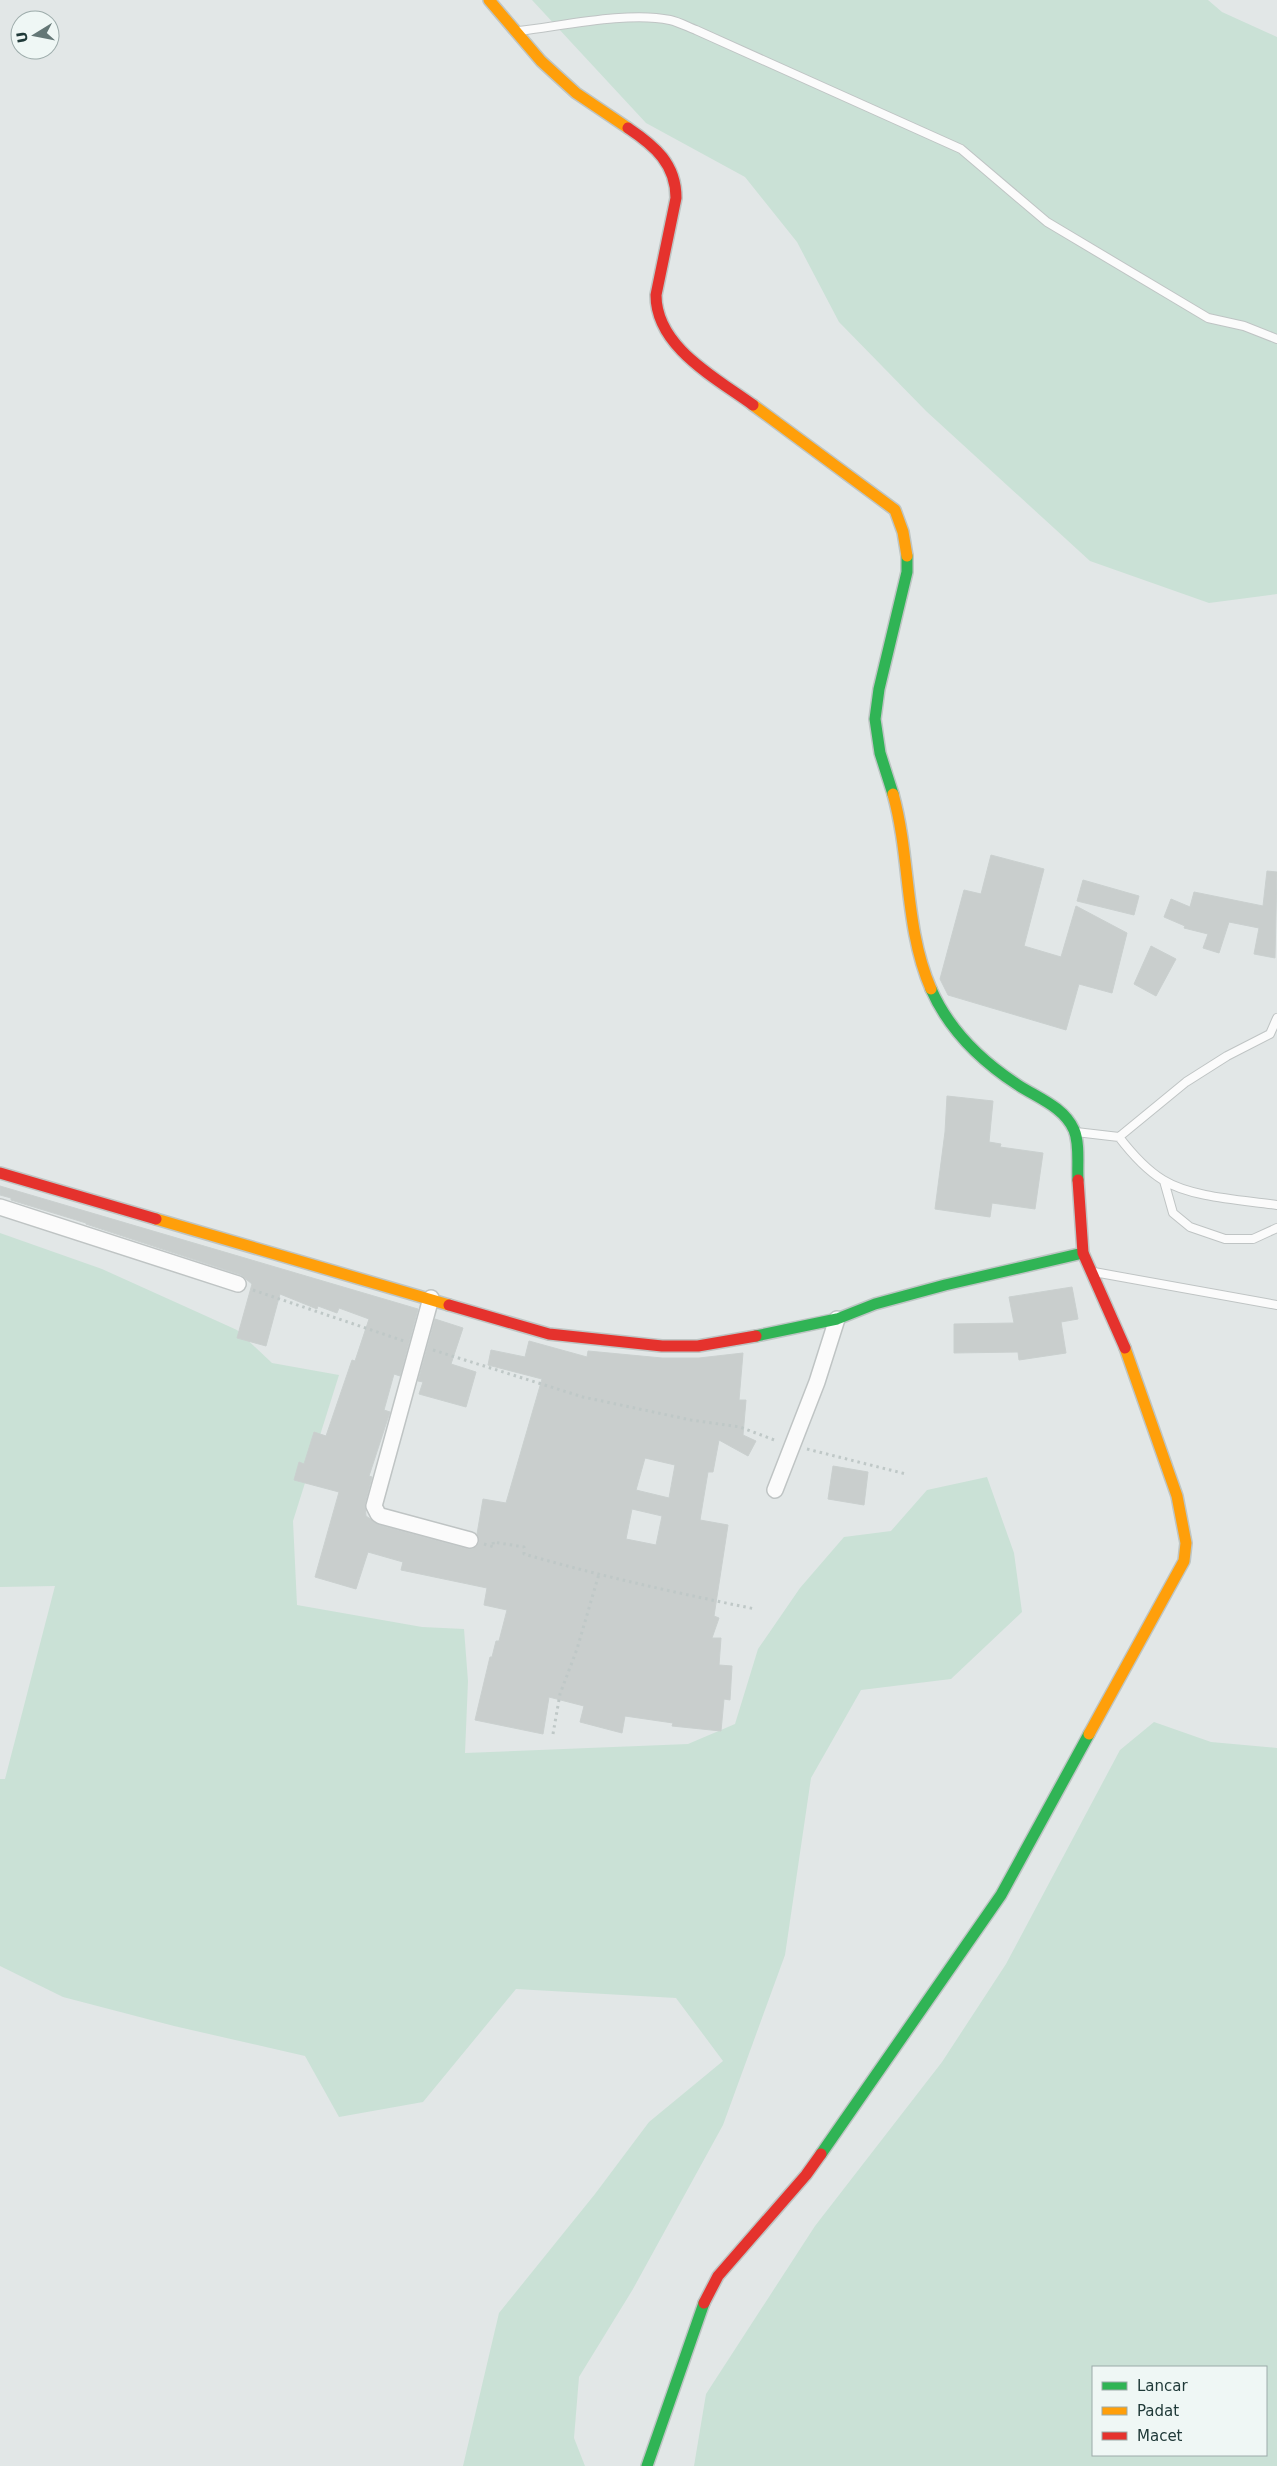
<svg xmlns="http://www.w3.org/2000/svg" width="1277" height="2466" font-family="'DejaVu Sans',sans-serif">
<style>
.green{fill:#cae1d6;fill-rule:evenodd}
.building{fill:#c9cecd;stroke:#cad0cf;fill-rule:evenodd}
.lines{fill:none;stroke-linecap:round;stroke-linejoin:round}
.lane-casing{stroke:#bfc4c4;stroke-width:10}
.street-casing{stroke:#bfc4c4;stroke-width:18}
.fast-casing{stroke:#bec5c4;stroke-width:14}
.slow-casing{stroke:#bec5c4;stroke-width:14}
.jam-casing{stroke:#bec5c4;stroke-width:14}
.path{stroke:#bfc8c7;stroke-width:3;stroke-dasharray:2.5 4;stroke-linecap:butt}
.lane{stroke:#fbfbfb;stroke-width:8}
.street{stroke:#fbfbfb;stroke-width:15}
.fast{stroke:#30b455;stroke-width:11}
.slow{stroke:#ff9f0a;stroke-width:11}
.jam{stroke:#e5322d;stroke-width:11}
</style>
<rect width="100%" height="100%" fill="#e2e7e7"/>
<!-- green -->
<path class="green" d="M532,0H1208L1222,12L1277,37V594L1209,603L1090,561L926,411L839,322L797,242L745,177L646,123Z
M0,1233L102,1269L237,1330L272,1363L339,1375L293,1521L297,1605L422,1627L464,1629L468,1681L465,1753L688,1744L735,1724L758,1649L800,1588L844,1537L891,1531L927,1490L987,1477L1014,1553L1022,1612L951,1679L861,1690L811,1778L785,1955L723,2125L633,2289L579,2377L574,2438L585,2466H463L499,2313L595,2194L649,2122L723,2061L676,1998L516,1989L423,2102L339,2117L305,2056L174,2026L63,1997L0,1966V1779H5L55,1586L0,1587Z
M1154,1722L1211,1742L1277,1748V2466H694L706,2394L815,2226L942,2062L1006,1964L1120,1750ZM1266,2367V2455H1093V2367Z"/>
<!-- building -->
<path class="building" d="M991,855L1044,869L1024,946L1061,957L1076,906L1127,933L1112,993L1079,984L1066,1030L948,995L940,979L964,890L981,894Z
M1267,871L1277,872L1275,958L1254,954L1259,928L1229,922L1219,953L1203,948L1208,934L1184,928L1185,926L1164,917L1171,899L1190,907L1194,892L1263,906Z
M1083,880L1139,896L1134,915L1077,901Z
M1151,946L1176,959L1156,996L1134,984Z
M947,1096L993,1101L989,1142L1001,1144L1000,1147L1043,1153L1035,1209L992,1203L990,1217L935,1209L945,1132Z
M0,1186L418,1309L400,1376L394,1374L384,1410L390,1412L369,1476L372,1477L365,1504L366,1516L379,1525L468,1549H473L479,1543L477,1534L483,1499L506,1503L542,1379L488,1365L491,1350L525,1357L529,1341L587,1357L588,1351L662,1358H699L743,1353L739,1400H746L743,1435L756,1441L748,1456L719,1440L713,1472H708L700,1520L728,1525L714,1616L719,1618L712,1638H721L719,1665L732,1666L730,1700L724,1699L721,1731L672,1726L673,1723L625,1716L622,1733L580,1722L584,1706L549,1697L543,1734L475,1720L490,1657H492L496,1641H499L507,1610L484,1605L487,1588L401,1570L403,1562L368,1552L356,1589L315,1577L339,1492L294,1480L299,1462L304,1464L314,1432L326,1436L352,1360L355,1361L369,1319L339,1308L337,1313L318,1306L317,1309L280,1294L266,1346L237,1338L252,1284L241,1275L86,1224V1223L11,1200V1198L0,1195ZM645,1458L675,1465L669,1498L636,1490ZM632,1509L662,1516L656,1545L626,1539Z
M1072,1287L1078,1319L1061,1322L1066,1353L1019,1360L1018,1352L954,1353V1324L1014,1323L1009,1297Z
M435,1319L463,1328L451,1364L476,1372L466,1407L419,1394L423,1382L418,1381Z
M833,1466L868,1472L864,1505L828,1499Z"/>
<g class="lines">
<!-- lane casing -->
<g class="lane-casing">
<path id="lane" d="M519,31C562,26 629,11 670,20C679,22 688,27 696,30L961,149L1047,222L1208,318L1244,326L1277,339
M1076,1132L1119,1137C1132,1154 1145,1169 1163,1180C1192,1198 1244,1200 1277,1205
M1119,1137L1186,1082L1227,1056L1270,1034L1277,1018
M1164,1181L1173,1213L1190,1227L1225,1239H1253L1277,1228
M1094,1272L1277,1305"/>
</g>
<!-- street casing -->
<g class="street-casing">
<path id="street" d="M0,1207L238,1284
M431,1298L374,1506L378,1514L381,1516L470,1540
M775,1490L817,1382L837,1319"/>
</g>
<!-- fast casing -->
<g class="fast-casing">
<path id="fast" d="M893,794L880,753L875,719L879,689L907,572V556
M931,989C949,1030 981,1061 1018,1085C1038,1098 1064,1107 1074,1130C1080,1144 1077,1166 1078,1180
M756,1336L837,1319L875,1304L945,1285L1083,1253
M821,2154L1001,1895L1089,1734
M647,2466L704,2303"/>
</g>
<!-- slow casing -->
<g class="slow-casing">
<path id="slow" d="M489,0L541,61L576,93L628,128
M753,405L895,510L903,532L907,556
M893,794C911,858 904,927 931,989
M156,1219L449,1305
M1089,1734L1184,1561L1186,1543L1177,1496L1125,1348"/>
</g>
<!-- jam casing -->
<g class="jam-casing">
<path id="jam" d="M628,128C655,146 676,164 676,198L656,295C656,347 716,378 753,405
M0,1173L156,1219
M1078,1180L1083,1253L1125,1348
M449,1305L549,1334L662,1346H698L756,1336
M704,2303L718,2276L806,2175L821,2154"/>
</g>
<!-- path -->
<path class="path" d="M253,1290L404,1341
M433,1350L583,1397L691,1420L740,1427L777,1441
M807,1449L906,1474
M484,1544L494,1547L493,1542L524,1547V1554C600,1576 677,1593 755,1609
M553,1734L560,1694L577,1649L599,1574"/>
<!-- lane -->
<use href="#lane" class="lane"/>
<!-- street -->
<use href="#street" class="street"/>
<!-- fast -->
<use href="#fast" class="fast"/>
<!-- slow -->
<use href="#slow" class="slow"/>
<!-- jam -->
<use href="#jam" class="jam"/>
</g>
<!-- legend -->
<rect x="1092" y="2366" width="175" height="90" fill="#eff7f5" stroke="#9cabaa"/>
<rect x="1102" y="2382" width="25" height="8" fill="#30b455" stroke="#9cabaa"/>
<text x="1137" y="2391" font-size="15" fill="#203a39">Lancar</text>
<rect x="1102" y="2407" width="25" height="8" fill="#ff9f0a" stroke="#9cabaa"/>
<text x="1137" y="2416" font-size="15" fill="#203a39">Padat</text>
<rect x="1102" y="2432" width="25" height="8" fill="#e5322d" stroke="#9cabaa"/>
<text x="1137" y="2441" font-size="15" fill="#203a39">Macet</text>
<!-- north arrow -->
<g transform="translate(35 35) rotate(260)"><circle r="24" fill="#eff7f5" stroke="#9cabaa"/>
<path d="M0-4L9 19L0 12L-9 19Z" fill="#647776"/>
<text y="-8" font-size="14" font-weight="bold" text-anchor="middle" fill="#203a39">U</text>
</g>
</svg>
